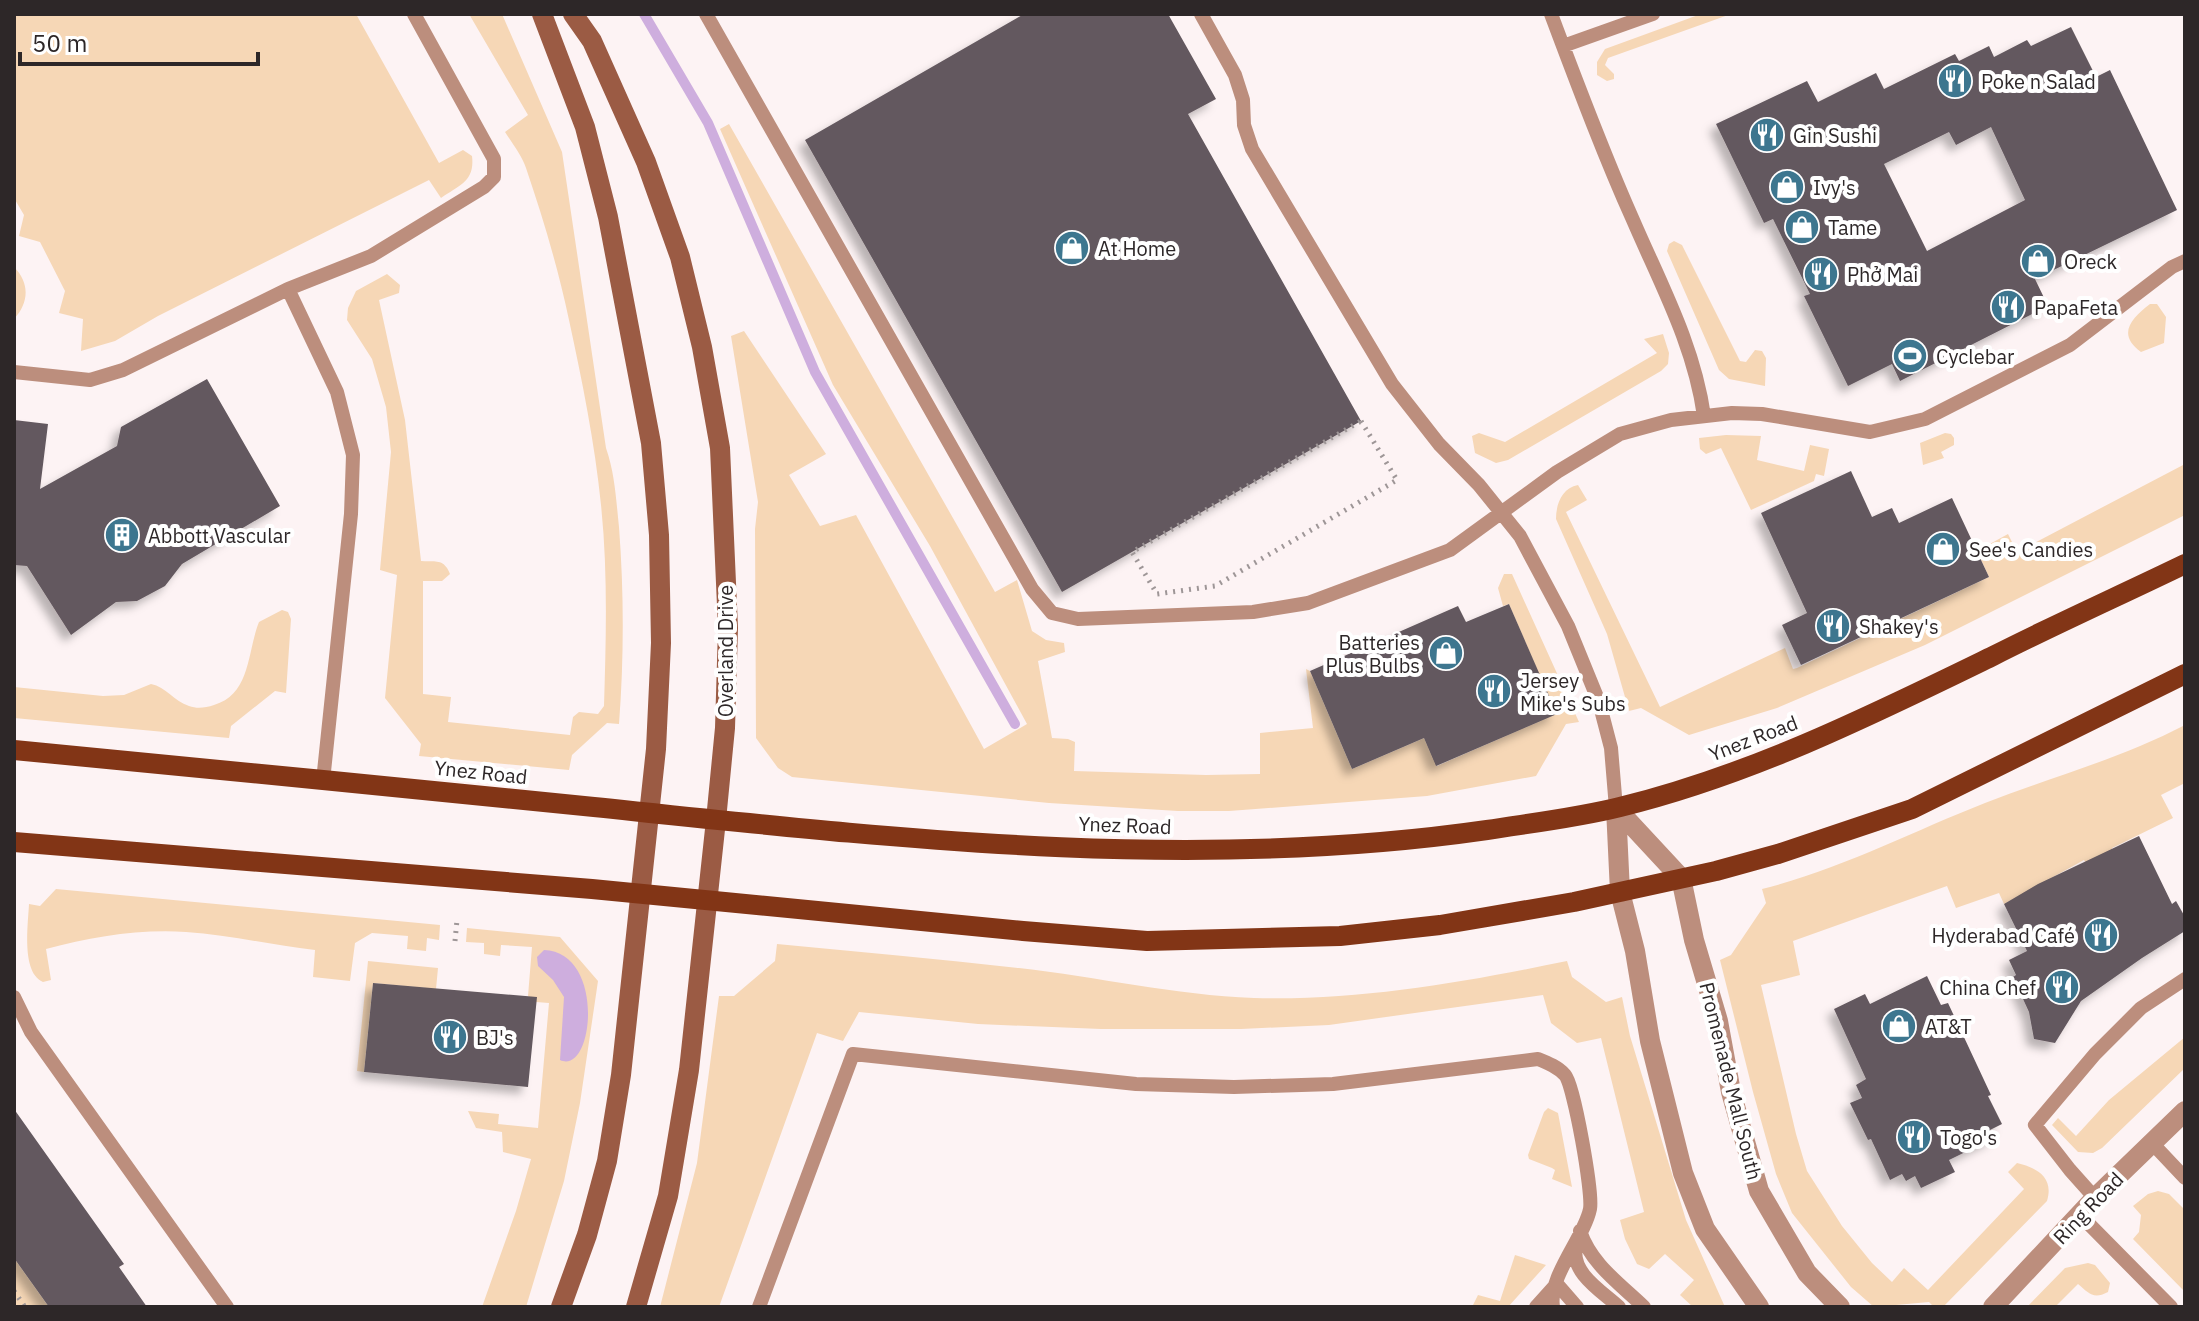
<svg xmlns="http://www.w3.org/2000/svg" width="2199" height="1321" font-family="'IBM Plex Sans',sans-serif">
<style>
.green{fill:#f6d7b6}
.water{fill:#ceaede}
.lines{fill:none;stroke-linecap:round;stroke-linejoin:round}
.stream{stroke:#ceaede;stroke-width:10}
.building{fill:#63585e;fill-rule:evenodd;filter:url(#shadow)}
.path{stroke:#9e9697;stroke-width:5;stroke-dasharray:2 6;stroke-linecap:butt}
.service{stroke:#bc8e7d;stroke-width:14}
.tertiary{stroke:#bc8e7d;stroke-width:20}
.secondary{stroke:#9b5b44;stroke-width:20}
.primary{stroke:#823516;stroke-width:20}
.labels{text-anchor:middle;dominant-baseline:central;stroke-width:8;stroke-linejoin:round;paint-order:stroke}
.poi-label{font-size:20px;fill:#2d2728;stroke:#fff;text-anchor:start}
.street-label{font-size:20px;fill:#2d2728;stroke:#fff}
</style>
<defs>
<filter id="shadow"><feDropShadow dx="-7" dy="7" stdDeviation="4" flood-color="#0004"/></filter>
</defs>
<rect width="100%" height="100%" fill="#fdf3f4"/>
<!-- green -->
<path class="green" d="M14,14H356L439,163L463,150L472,156C475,181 460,185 441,198L429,180L158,316L115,341L81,351L83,319L59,313L65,291L40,242L19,236L24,215L14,198Z
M469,14H502L562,152L606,448C615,474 616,499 619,527C624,593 624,658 619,724L607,723L572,755L569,770L419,756L421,744L385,698L397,575L380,570L391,452L386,407L372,359L347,320L348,308L356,291L387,274L400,285L399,293L379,300L405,420L421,561C435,562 444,558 450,574L442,581H423V694L451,697L448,722L570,735L573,717L579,712L598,714L604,706C606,640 608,572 601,505C595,444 582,380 569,320C558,268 543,218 526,168C522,156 512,143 505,132L528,115Z
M1701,14H1731L1608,58L1605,65L1614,74V79L1607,81L1597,75V62L1605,49Z
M729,124L995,592L1017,580L1032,631L1046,640L1064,643L1065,652L1038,661L1052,738L1068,739L1075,742L1074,771L1206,775L1260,774V733L1313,728L1306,669L1310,671L1352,769L1424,738L1437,766L1556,714L1509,604L1503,606L1498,588L1504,574H1512L1579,722L1566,724L1536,776L1427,796L1229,811H1178L1049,803L792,777L778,768L756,738L755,529L758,502L731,336L744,331L826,454L789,475L820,526L856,515L984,749L1027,724L930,546L833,385L720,129Z
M1674,241L1682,245L1740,361L1746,362L1755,350L1762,351L1766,358L1765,386L1729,379L1719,370L1667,251L1669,244Z
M14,267C30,283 29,303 14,319Z
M2150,304H2157L2166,317L2164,343L2141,352C2116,334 2132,318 2150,304Z
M1663,334L1669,353L1668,364L1661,371L1508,460L1496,463L1475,453L1472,436L1479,433L1505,442L1657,353L1644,339Z
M1945,433L1951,434L1954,438V445L1941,452L1944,458L1923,465L1920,443Z
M1726,435L1761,436L1757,460L1804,471L1810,445L1829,449L1824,476L1816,474L1814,481L1751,510L1721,448L1706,454L1700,449L1699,438Z
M2185,464V515L1925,645L1777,708L1689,735L1641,708L1629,711L1607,634L1556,519C1556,504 1562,488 1578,485L1587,500L1566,512L1660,707L1785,648L1793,669L1797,668L1989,577L1977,551L2008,534L2017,552Z
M282,610L288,612L291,619L286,693L275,691L231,726L229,738L14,718V687L103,696L124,695L151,684C166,687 174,701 189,706C197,709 205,708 214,705C251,694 247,652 259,622Z
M2185,725V783L2161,795L2173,818L2112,848L2113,852L2086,863L2084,860L2004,904L1999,893L1956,908L1947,886L1793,941L1800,975L1761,985L1796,1134L1807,1171L1842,1226L1872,1263L1892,1282L1904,1268L1928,1290L2024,1189L2008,1172L2017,1163C2038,1168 2054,1178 2047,1201L1943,1307H1934L1929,1302L1874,1307L1851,1287L1792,1213L1776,1174L1753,1092L1720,960L1731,955L1766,903L1762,889C1839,870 1911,832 1985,803C2052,777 2122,758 2185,725Z
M56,889L440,925L439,940L427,938L426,951L407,949L408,936L372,933L355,943L350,981L313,977L315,950C272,945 229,935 186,932C138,929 92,937 46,949L51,980L43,982C21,973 28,925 29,904L40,906Z
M467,928L560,937L598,981L580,1103L564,1181L526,1307H482L516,1211L531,1159L503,1152L502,1132L476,1128L468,1111L499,1114L498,1124L538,1128L549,1003L536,1002L528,996L532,947L501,945L500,956L484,954V943L466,942Z
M777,944C858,952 939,959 1019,968C1098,977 1175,995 1254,998C1359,1001 1465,982 1567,961L1572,977L1606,1002L1622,997L1630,1036L1686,1220L1725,1307H1693L1680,1295L1694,1280L1665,1254L1649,1269L1637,1264L1625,1239L1620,1220L1644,1212L1601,1038L1577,1043L1551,1023L1543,995L1329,1025L1241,1029H1101L978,1024L859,1012L843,1041L817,1033L719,1307H660L697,1163L719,996H734L775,961Z
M368,961L438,968L436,989L373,983L364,1072L357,1071Z
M2185,1037V1068L2102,1148L2093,1153L2078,1152L2052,1125L2058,1118L2076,1136L2109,1100Z
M1548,1108L1558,1113L1572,1187L1552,1179L1555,1170L1552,1168L1529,1159L1528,1155L1544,1112Z
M2158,1191L2169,1194L2185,1210V1292L2133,1239L2139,1232L2141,1215L2133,1206L2148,1194Z
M1515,1255L1546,1265L1508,1307H1472L1478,1295L1500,1301Z
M14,1258L49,1307H14Z
M2088,1263L2095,1265L2110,1283L2108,1292C2093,1300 2089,1293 2078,1284L2055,1307H2027L2065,1268Z"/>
<!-- water -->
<path class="water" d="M544,950C606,952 594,1076 560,1060L564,997L553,980L538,966L537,957Z"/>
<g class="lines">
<!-- stream -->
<path class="stream" d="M644,14L708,123L815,372L1015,724"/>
</g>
<!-- building -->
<path class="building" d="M1024,14H1168L1216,99L1188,114L1361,421L1062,592L805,140Z
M2071,27L2096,77L2110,70L2177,210L2035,279L2048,306L1900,381L1892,364L1848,386L1804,296L1810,294L1773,219L1764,223L1716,124L1807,81L1818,102L1876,73L1884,89L1955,54L1959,61L1989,46L1994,57L2027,40L2031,46ZM1991,127L2025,200L1927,251L1884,164L1949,132L1956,145Z
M207,379L280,506L182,564L165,586L137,601L116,602L71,635L27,566L14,565V420L48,424L40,489L117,446L121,427Z
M1851,471L1872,517L1892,508L1899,523L1952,498L1989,577L1801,665L1782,625L1807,613L1761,513Z
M1509,604L1557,714L1436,766L1424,738L1352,769L1310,671L1458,606L1466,622Z
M2139,836L2172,904L2176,901L2185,917V931L2142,958L2081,1001L2055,1043L2034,1039L2029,1012L2013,977L2016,975L2009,960L2027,951L2004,904L2038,884Z
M1927,976L1941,1005L1948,1003L1991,1095L1988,1096L2002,1124L1990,1130L1994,1138L1949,1160L1955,1172L1921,1188L1915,1176L1906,1181L1902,1174L1890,1180L1871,1139L1868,1140L1850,1103L1862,1098L1856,1085L1866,1079L1834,1009L1865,994L1870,1004Z
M373,983L537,997L528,1087L364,1072Z
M14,1109L124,1264L119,1267L147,1307H49L14,1258Z"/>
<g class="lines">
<!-- path -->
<path class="path" d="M1361,421L1397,480L1215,586L1157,594L1132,552Z
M455,941L457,920
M14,1291L25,1307"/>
<!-- service -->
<path class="service" d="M706,14L1032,589L1052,613L1078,619L1253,612L1308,603L1450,550L1557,472L1620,434L1671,420L1732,413L1762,414L1870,432L1925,419L2070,345L2172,267L2185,261
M1201,14L1235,75L1243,100L1244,125L1252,149L1392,384L1439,444L1479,485L1520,536L1568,626L1599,702L1611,748L1616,808
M1551,14C1577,83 1603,153 1633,220C1661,285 1694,345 1704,416
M1563,46L1653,14
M288,289L371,256L484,187L494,177V159L414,14
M14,372L90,380L123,370L288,289L337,392L353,455L351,514L323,781
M14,997L31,1032L227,1307
M2152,1143L2185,1178
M2095,1198L2070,1170L2035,1125L2095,1054L2141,1008L2185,979
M2080,1215L2171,1307
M1580,1231C1591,1264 1619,1283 1644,1307
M1576,1247C1570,1273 1603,1292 1619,1307
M1557,1284L1577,1307
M759,1307L853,1054L1136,1084L1234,1087L1333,1084L1538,1059C1548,1063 1558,1067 1565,1075C1574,1085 1593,1193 1590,1209C1584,1238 1548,1276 1553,1307
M1536,1307L1554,1287"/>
<!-- tertiary -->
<path class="tertiary" d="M1616,808L1681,878L1694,940L1718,1021L1731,1092L1759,1191L1807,1273L1840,1307
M1616,808L1620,892L1635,951L1650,1041L1683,1173L1705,1229L1759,1307
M1993,1307L2095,1198L2185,1111"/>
<!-- secondary -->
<path class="secondary" d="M542,14L585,127L608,217L651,443L659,535L661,643L656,749L621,1075L607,1161L587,1235L561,1307
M573,14L592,41L646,162L680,257L702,347L720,448L728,628L725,728L716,820L689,1070L668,1196L636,1307"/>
<!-- primary -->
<path class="primary" d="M14,750C207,769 401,787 594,807C891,838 1189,873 1487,830C1531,823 1576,818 1620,807C1751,775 1872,715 1993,656C2056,624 2121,595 2185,564
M14,842L592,889L1023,931L1147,941L1340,936L1440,925L1574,902L1716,871L1778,854L1912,809L2185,674"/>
</g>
<!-- icons -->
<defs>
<g id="restaurant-disc" transform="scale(1.8)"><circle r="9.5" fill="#3d768f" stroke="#fff"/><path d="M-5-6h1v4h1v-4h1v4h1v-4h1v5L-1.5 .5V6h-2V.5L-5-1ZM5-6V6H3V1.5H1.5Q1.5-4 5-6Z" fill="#fff"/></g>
<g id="shop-disc" transform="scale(1.8)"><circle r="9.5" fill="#3d768f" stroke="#fff"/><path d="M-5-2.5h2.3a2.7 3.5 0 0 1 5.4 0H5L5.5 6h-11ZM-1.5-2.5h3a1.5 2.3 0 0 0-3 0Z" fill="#fff"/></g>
<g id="stadium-disc" transform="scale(1.8)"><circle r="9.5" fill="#3d768f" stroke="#fff"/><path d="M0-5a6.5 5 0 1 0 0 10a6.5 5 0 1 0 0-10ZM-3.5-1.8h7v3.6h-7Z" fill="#fff"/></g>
<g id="building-disc" transform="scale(1.8)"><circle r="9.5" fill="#3d768f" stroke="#fff"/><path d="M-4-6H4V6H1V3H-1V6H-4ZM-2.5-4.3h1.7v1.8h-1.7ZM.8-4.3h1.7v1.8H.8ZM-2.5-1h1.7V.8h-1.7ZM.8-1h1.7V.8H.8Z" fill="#fff"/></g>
</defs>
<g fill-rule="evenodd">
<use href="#restaurant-disc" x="1955" y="81"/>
<use href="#restaurant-disc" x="1767" y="135"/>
<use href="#shop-disc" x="1787" y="187"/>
<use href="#shop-disc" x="1802" y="227"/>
<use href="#shop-disc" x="1072" y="248"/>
<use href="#shop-disc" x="2038" y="261"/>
<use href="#restaurant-disc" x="1821" y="274"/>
<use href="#restaurant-disc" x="2008" y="307"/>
<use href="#stadium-disc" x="1910" y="356"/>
<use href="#building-disc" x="122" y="535"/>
<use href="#shop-disc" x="1943" y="549"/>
<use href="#restaurant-disc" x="1833" y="626"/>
<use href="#shop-disc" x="1446" y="653"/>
<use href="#restaurant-disc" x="1494" y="691"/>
<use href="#restaurant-disc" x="2101" y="935"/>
<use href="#restaurant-disc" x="2062" y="987"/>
<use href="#shop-disc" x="1899" y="1026"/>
<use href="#restaurant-disc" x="450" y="1037"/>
<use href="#restaurant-disc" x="1914" y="1137"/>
</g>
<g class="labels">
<!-- poi labels -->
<g class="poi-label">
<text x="1981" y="81">Poke n Salad</text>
<text x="1793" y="135">Gin Sushi</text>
<text x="1813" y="187">Ivy's</text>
<text x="1828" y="227">Tame</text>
<text x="1098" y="248">At Home</text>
<text x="2064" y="261">Oreck</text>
<text x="1847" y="274">Phở Mai</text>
<text x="2034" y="307">PapaFeta</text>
<text x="1936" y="356">Cyclebar</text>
<text x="148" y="535">Abbott Vascular</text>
<text x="1969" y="549">See's Candies</text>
<text x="1859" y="626">Shakey's</text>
<text x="1420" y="642" text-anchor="end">Batteries<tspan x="1420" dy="23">Plus Bulbs</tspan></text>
<text x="1520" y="680">Jersey<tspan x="1520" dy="23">Mike's Subs</tspan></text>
<text x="2075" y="935" text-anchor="end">Hyderabad Café</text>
<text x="2036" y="987" text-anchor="end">China Chef</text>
<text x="1925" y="1026">AT&amp;T</text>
<text x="476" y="1037">BJ's</text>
<text x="1940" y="1137">Togo's</text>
</g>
<!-- street labels -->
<g class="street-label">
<text transform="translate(725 651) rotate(-90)">Overland Drive</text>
<text transform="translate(1753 738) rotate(-21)">Ynez Road</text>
<text transform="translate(481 772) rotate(6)">Ynez Road</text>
<text transform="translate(1125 825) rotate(2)">Ynez Road</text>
<text transform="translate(1731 1081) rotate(76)">Promenade Mall South</text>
<text transform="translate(2088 1208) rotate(-46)">Ring Road</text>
</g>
</g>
<!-- border -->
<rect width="2199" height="1321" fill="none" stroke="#2d2728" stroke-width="32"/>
<!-- scale -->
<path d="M20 52v12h238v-12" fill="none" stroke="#2d2728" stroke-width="4"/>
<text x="32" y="52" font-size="24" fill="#2d2728" stroke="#ffffff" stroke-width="6" paint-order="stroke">50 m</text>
</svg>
